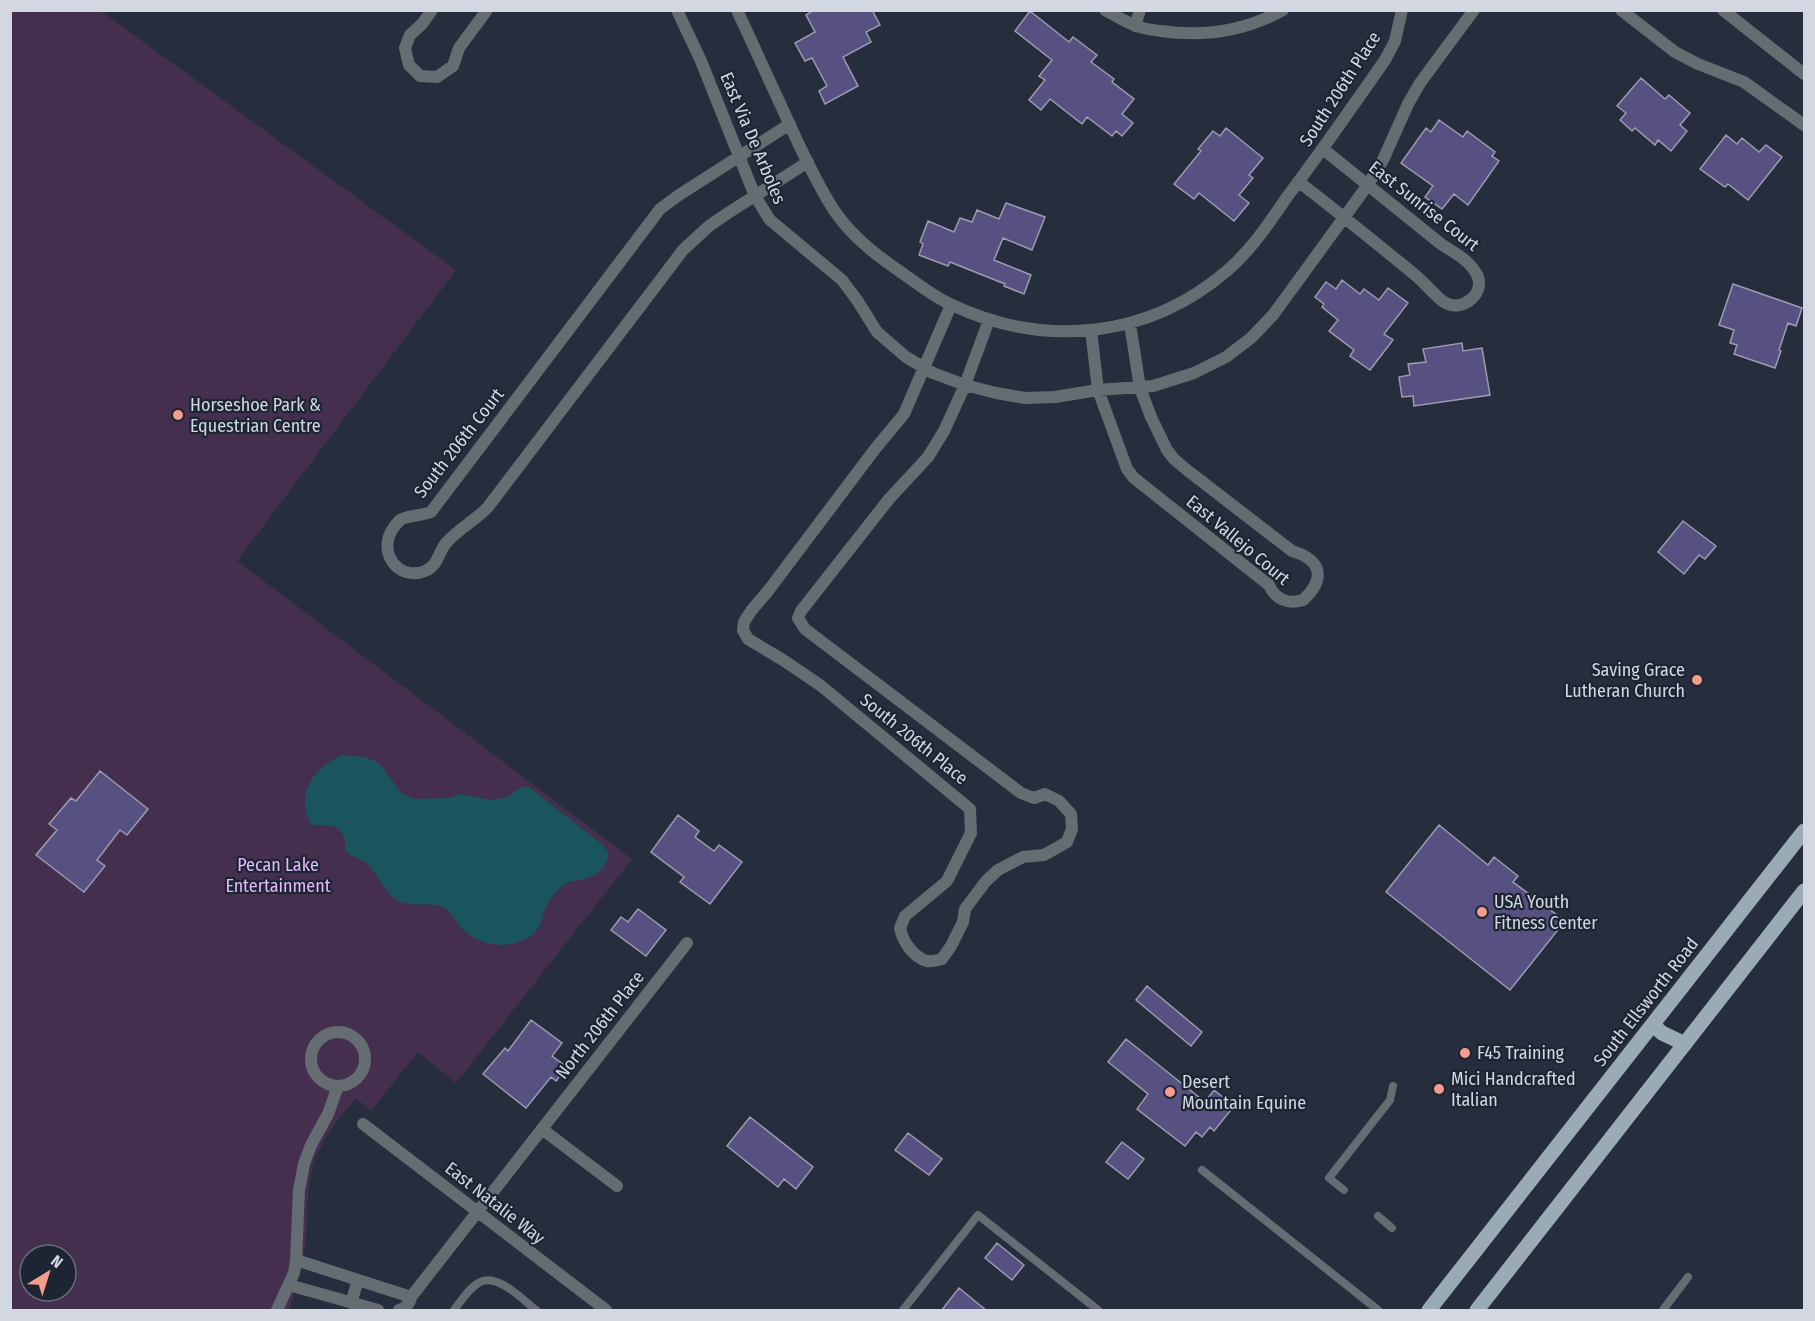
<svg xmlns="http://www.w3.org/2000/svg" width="1815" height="1321" font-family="'Fira Sans Condensed',sans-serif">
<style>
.green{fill:#44304e;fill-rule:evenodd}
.water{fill:#1a545d}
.building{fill:#565180;stroke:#9c9baf;stroke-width:1.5}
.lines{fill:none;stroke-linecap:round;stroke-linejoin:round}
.lane{stroke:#656d72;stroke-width:8}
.street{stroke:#656d72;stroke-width:12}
.primary{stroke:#9aabb6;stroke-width:15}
.poi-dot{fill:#f49d8d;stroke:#1d2533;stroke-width:2}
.labels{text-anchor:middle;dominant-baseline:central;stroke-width:4.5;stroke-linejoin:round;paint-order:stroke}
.street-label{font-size:18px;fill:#d2d7e1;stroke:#1d2533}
.poi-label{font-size:18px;fill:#d2d7e1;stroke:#1d2533;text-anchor:start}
.park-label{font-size:18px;fill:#e5b8fd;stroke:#1d2533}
</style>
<rect width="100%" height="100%" fill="#262e3d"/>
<!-- green -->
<path class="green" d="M10,11H101L456,270L237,561L632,859L456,1083L418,1052L371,1111L356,1098C340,1117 324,1136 315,1160C305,1188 309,1218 305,1247C302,1269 295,1290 289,1310H11ZM30,1255H66V1291H30Z"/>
<!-- water -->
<path class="water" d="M342,755L366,757L380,764L402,794L415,799L450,798L460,794L491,800L509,797L513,792L523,787H529L603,845L608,852V859C605,865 600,873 593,876C582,881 569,879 560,888C555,893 548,901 546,907C539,921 544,927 529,937C506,951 476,946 459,925C453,917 450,909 440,906C426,902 408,908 395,899C383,889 377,873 366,863C360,859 352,856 346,852C344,847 346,842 344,837C340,823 323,825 312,825C293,796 314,767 342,755Z"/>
<!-- building -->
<path class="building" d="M814,10H872L880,25L866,32L871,42L843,57L858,86L825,104L819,91L827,86L812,58L805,61L795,43L815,32L806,15Z
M1030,11L1069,42L1073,37L1097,55L1091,62L1114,79L1112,82L1134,99L1122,114L1133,123L1122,136L1116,131L1112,136L1087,117L1082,124L1050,99L1041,110L1029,100L1045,80L1039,76L1052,60L1015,31Z
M1641,78L1665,99L1669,95L1690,113L1680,125L1687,131L1671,151L1658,140L1655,145L1635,128L1632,131L1620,120L1626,113L1617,106Z
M1439,120L1463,137L1467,131L1495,152L1492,156L1499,161L1468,205L1454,194L1442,209L1425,197L1433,186L1401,163L1426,128L1431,132Z
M1226,128L1263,158L1249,175L1253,178L1239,195L1249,203L1234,221L1199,193L1194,199L1174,184L1201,151L1198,149L1213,131L1220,136Z
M1726,135L1737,144L1742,138L1759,152L1766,145L1782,157L1748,200L1728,184L1725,187L1700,169Z
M1006,203L1045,217L1032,250L1003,238L994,260L1031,275L1024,294L1004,286L1005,284L950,262L948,266L919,255L923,244L920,242L928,221L954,232L960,218L972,222L977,210L999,219Z
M1342,280L1360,294L1364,289L1379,300L1388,288L1408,303L1384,334L1393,340L1370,370L1350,356L1354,350L1329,331L1338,320L1322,307L1324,304L1315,297L1326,282L1336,289Z
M1733,284L1802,308L1796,326L1788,323L1779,350L1781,351L1775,368L1734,354L1737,345L1730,343L1734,330L1719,325Z
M1462,343L1463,351L1482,348L1490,395L1414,406L1413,396L1402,397L1399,377L1410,375L1408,364L1426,362L1423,349Z
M1683,521L1716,546L1705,559L1699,555L1684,574L1658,552Z
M100,771L148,809L127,835L120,830L97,860L105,866L84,892L36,855L57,830L49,824L71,798L76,801Z
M678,815L699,831L695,837L714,851L719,845L742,862L710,904L680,882L684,877L651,852Z
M1439,825L1488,865L1494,857L1518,876L1513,882L1565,921L1510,990L1386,892Z
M638,909L666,930L646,956L611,930L621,917L628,922Z
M1147,986L1202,1032L1191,1046L1136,1000Z
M531,1020L562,1043L552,1056L567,1067L556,1081L551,1077L526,1108L483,1074L505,1048L508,1051Z
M1126,1039L1205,1102L1214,1090L1234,1106L1214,1131L1210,1127L1202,1137L1196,1132L1185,1146L1137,1109L1148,1094L1108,1062Z
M750,1117L813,1167L796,1189L784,1179L778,1187L727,1146Z
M908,1133L942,1159L929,1175L895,1150Z
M1122,1142L1144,1159L1128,1179L1106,1162Z
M997,1243L1024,1265L1012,1280L985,1258Z
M959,1288L987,1311H941Z"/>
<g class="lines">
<!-- lane -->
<path class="lane" d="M1202,1170L1378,1310
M1344,1190L1329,1178L1390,1100L1393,1086
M1378,1216L1392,1228
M454,1310C461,1301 469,1288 480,1282C498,1273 523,1300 536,1310
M903,1310L978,1215L1098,1310
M1663,1310L1688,1277"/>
<!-- street -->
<path class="street" d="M432,10L422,24L410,35L405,48L409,65L420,76L437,77L453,66L459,48L487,10
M677,10L701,61L755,196L770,220L842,280L857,300L877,332L906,357L933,373L965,385L996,393L1025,398L1055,397L1098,390L1153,386L1194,373L1226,357L1251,338L1273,315L1367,186L1383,160L1408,104L1420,83L1474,10
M737,10C758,56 779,102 800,147C811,169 822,193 836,213C854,239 879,257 905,275C920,286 936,298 952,305C1046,349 1149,338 1228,270C1252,249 1269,223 1287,197C1321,152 1353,106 1385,60L1395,41L1402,10
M1105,10C1114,15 1124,21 1134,25C1142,29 1152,30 1161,31C1203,37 1245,31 1283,10
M1621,10L1675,52L1698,64L1744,82L1804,125
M1723,10L1804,74
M1135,26L1140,10
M790,124L679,195L660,209L431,512C421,516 409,515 400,520C398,522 395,526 394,527C376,551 398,582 425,571C438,566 438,553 446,543C458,529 476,520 488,507L683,250L709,226L728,213L808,162
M1299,182C1338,212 1376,243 1414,274C1423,281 1436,297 1444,302C1462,314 1488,292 1476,273C1468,259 1453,252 1441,244L1323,149
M951,305L904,414L875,449L768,591L751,611L744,622L743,630L748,639L783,660L820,685L970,809L971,833L947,881L905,916L900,928C903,942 913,957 927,961C932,962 938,960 942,959L951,946L963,922L965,909L986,881L998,870L1023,857L1044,855L1067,842L1072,829L1071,814L1059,801L1045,794L1034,798L1021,793L805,629L798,618L801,611L889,499L928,457L944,431L965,385L989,320
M1091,330L1098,390L1127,469L1134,478L1269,585C1275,599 1288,605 1303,600C1326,579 1322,560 1292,551L1187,470L1174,459L1167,450L1151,417L1140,388L1130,324
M311 1059a27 27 0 1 1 54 0a27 27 0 1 1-54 0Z
M363,1124L606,1310
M542,1129L617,1186
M296,1260L411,1297
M289,1285L378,1310
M351,1303L358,1280
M277,1310L294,1273L296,1260L299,1190L304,1164L311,1145L328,1114L338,1086
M399,1310C406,1308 410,1303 411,1297L687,943"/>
<!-- primary -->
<path class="primary" d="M1653,1025L1662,1033L1685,1044
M1429,1310L1804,831
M1477,1310L1804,891"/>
</g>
<!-- markers -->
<g class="poi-dot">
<circle cx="178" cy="415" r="6"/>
<circle cx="1697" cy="680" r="6"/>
<circle cx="1482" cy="912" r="6"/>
<circle cx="1465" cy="1053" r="6"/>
<circle cx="1439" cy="1089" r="6"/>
<circle cx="1170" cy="1092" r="6"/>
</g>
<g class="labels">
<!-- street labels -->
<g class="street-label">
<text transform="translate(1340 89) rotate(-57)">South 206th Place</text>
<text transform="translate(753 138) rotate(67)">East Via De Arboles</text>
<text transform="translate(1424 206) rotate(38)">East Sunrise Court</text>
<text transform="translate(459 443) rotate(-52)">South 206th Court</text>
<text transform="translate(1238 540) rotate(40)">East Vallejo Court</text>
<text transform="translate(914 739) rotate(39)">South 206th Place</text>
<text transform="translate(1646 1002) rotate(-52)">South Ellsworth Road</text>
<text transform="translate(600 1025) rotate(-52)">North 206th Place</text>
<text transform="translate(495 1203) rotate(38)">East Natalie Way</text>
</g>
<!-- poi labels -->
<g class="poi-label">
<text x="190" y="405">Horseshoe Park &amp;<tspan x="190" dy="21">Equestrian Centre</tspan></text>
<text x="1685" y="670" text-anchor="end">Saving Grace<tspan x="1685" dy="21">Lutheran Church</tspan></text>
<text x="1494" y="902">USA Youth<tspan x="1494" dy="21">Fitness Center</tspan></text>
<text x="1477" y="1053">F45 Training</text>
<text x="1451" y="1079">Mici Handcrafted<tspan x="1451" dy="21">Italian</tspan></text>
<text x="1182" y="1082">Desert<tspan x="1182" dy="21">Mountain Equine</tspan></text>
</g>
<!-- park labels -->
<g class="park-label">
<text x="278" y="865">Pecan Lake<tspan x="278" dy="21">Entertainment</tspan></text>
</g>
</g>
<!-- border -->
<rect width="1815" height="1321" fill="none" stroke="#d2d7e1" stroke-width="24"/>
<!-- north arrow -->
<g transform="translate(48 1273) rotate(38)"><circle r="28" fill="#1d2533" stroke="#656c79" stroke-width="1.5"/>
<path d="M0-4.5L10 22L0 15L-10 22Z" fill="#f49d8d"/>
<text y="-9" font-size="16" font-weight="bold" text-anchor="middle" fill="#d2d7e1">N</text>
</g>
</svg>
